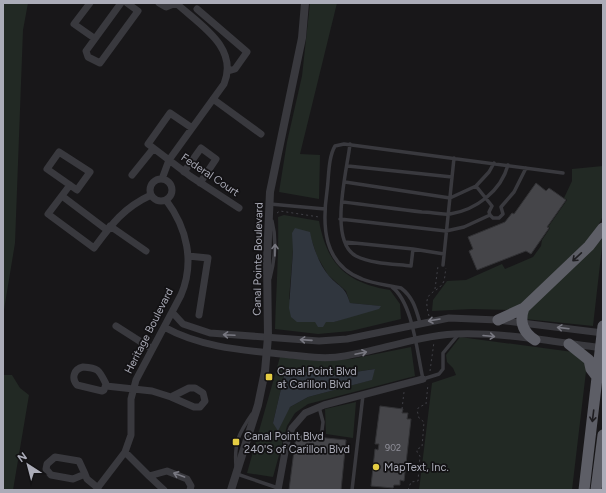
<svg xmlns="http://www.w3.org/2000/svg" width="606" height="493" font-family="Figtree,sans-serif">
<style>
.green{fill:#222924;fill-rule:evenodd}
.water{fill:#30363e}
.building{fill:#454549;stroke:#323235}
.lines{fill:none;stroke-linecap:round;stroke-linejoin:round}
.path{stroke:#3f3f45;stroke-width:1;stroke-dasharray:2 3;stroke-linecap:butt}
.service{stroke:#39393e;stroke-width:3.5}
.minor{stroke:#39393e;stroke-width:7}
.tertiary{stroke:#39393e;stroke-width:8}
.trunk{stroke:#5d5e66;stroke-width:11}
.oneway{stroke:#787881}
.oneway2{stroke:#1e1d20}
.poi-dot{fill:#e5cd43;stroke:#131214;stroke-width:1.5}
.labels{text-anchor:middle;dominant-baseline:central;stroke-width:3.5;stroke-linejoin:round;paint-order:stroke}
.number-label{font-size:9px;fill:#92929c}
.street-label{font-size:11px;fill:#abacb8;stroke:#131214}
.poi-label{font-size:11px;fill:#abacb8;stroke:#131214;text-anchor:start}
</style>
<rect width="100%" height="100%" fill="#181719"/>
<!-- green -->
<path class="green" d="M3,3H28L23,30L15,243L3,316Z
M310,3H337L300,154L320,155L319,199L279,192L287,142L302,76Z
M603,166V216L594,234L522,303L511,310L472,309L432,311L433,300L447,281L466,280L502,264L505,269L533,257L541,246L542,240L550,228L548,227L567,200L564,198L572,181V169Z
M284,215L319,221C327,264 346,283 390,290L400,304L401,319L351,331L318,334L275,329C276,291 279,254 278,217ZM309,232L317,256L328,275L346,291L350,303L380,306L334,322H326L289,299L293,251Z
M603,238L593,326L525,319L526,312Z
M460,337L573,352L587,363L572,490H419L432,383L456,375L453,368L447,362L446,355Z
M411,347L415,376L308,404L295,413L287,426L273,477L247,473L280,357L320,361L351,359ZM375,369L371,380L308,397L290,407L273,423L284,376L298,371L335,375Z
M3,375H12L20,388L29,395L13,490H3Z
M356,402L353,438L326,434L325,409Z"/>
<!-- water -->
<path class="water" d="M295,228L310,232C313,247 319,264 329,276C340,288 345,286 350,303L381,306L379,309L334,322H326L323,327H318L315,322H297L291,317L289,308L293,251L292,233Z
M375,369L372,380L308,397L290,407L278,431L273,423L284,376L298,371L335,375Z"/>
<!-- building -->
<path class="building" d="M536,183L546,191L549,188L566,200L547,227L549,228L531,254L526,251L477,270L469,251L473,249L468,237L505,222L512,213L514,214Z
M380,406L403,409L402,413H408L407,419H411L404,481L400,480V485H394L393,488L371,486L375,449L378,450L379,444H375Z
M296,435L346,440L341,490H289Z"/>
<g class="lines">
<!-- path -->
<path class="path" d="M277,213L280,211L319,217
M435,289L438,266
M429,316C421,288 437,296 444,281C445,277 445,273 446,268
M430,371L434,342
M402,409L404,392
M408,490L411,482L418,481L420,456L417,452V449L422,447L424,422L419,418L417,410L419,407L426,404L428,384"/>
<!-- service -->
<path class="service" d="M350,144C347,171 328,241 356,256C372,264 394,264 411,266L413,249L444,254
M348,166L452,177
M345,182L450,198L476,186L489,172L494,163
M476,186L492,206L489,212L490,215
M343,202C369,205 396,209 422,212C431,212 441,215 450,214C476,210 501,191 508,165
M270,204L325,209
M340,219L446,231L464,227L490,215L493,218H499L503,214L501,207L514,192L526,168
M345,242L413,249
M443,265L454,158
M270,278C275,259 277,240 272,221
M392,287C413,303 417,353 423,379L439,374L443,369V353L458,335
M420,323C416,309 413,297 401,288C388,285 374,284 362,279C323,264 322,226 327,191C329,177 328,158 335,146L344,144L563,173
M319,407L323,422L321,438
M236,466C234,442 239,433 252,414
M237,474L278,488
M352,490L363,395"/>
<!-- minor -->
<path class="minor" d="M90,3L74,24L94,38
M121,3L86,51L88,57L100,63L138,11L127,3
M159,3L166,7L176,3
M197,9L247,52L235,69L228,71
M213,99L261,134
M192,128L170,113L148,144L190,176L239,208
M59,152L90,172L77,190L47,169Z
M184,172L201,148L216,159L200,183
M132,175L153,149
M150 190a11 11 0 1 1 22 0a11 11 0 1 1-22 0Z
M162,179L169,160L224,84C239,47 200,25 176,3
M70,185L48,214L94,248C111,225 123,208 151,195
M62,196L107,230
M110,226L146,251
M188,256L208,258L199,315
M172,312L183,324L210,333L319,341L347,339L449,318L498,320L603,333
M116,326L152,349
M164,327C200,347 241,350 281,354C302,356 324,360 345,356C381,350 418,336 455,334C502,332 556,342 603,348
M83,367C99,368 99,370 106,384L104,390L102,391L77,385C71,378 74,369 83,367Z
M106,386L152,391L171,397
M189,388H195L203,393L205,401L200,407H194L171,397Z
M125,452L149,476
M55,457L79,461L85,474L73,479L51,475L46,469L47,464Z
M85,474L87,479L98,488
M96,490L125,452L131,435V399L136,380L181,295C195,262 187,228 166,200
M164,490L149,476L167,471L187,479L191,486L190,490
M278,490L287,441L292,428L305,413L324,405L423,379"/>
<!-- tertiary -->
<path class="tertiary" d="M231,490L258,405L265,371L268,337L267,260L270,192L302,38L305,3"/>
<!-- trunk -->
<path class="trunk" d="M524,308C519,322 523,332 535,340
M498,320L524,308L589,246L603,228
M569,344L589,360L591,369L597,377
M584,490L603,326
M596,490L603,435"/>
</g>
<!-- one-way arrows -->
<defs><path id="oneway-shaft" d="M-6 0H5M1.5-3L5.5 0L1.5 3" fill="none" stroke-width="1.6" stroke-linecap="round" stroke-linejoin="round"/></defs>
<g class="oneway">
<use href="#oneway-shaft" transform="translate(275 250) rotate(-89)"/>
<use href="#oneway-shaft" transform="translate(434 320) rotate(170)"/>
<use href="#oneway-shaft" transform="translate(563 328) rotate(-173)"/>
<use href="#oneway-shaft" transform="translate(229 335) rotate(-177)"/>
<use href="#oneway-shaft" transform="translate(489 336) rotate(5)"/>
<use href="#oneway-shaft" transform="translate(306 340) rotate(-176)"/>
<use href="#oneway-shaft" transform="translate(361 353) rotate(-12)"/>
<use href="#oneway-shaft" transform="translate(179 475) rotate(-160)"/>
</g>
<g class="oneway2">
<use href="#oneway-shaft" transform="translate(577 257) rotate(137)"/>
<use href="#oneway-shaft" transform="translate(593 416) rotate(97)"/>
</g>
<!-- markers -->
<g class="poi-dot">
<rect x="265" y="373" width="8" height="8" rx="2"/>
<rect x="232" y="438" width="8" height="8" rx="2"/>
<circle cx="376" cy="467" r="4"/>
</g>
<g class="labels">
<!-- number labels -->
<g class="number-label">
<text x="393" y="447">902</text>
</g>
<!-- street labels -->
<g class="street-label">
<text transform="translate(210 175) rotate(34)">Federal Court</text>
<text transform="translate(258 259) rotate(-89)">Canal Pointe Boulevard</text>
<text transform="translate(149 331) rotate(-63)">Heritage Boulevard</text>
</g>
<!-- poi labels -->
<g class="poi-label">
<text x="277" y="371">Canal Point Blvd<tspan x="277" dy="13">at Carillon Blvd</tspan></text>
<text x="244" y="436">Canal Point Blvd<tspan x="244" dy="13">240'S of Carillon Blvd</tspan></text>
<text x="384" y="467">MapText, Inc.</text>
</g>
</g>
<!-- border -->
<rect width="606" height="493" fill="none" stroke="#abacb8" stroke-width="8"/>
<!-- north arrow -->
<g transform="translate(28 465) rotate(324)" stroke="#131214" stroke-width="3" paint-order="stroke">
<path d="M0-3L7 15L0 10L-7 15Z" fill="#abacb8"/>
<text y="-6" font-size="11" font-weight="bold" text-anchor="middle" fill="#abacb8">N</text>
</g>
</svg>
